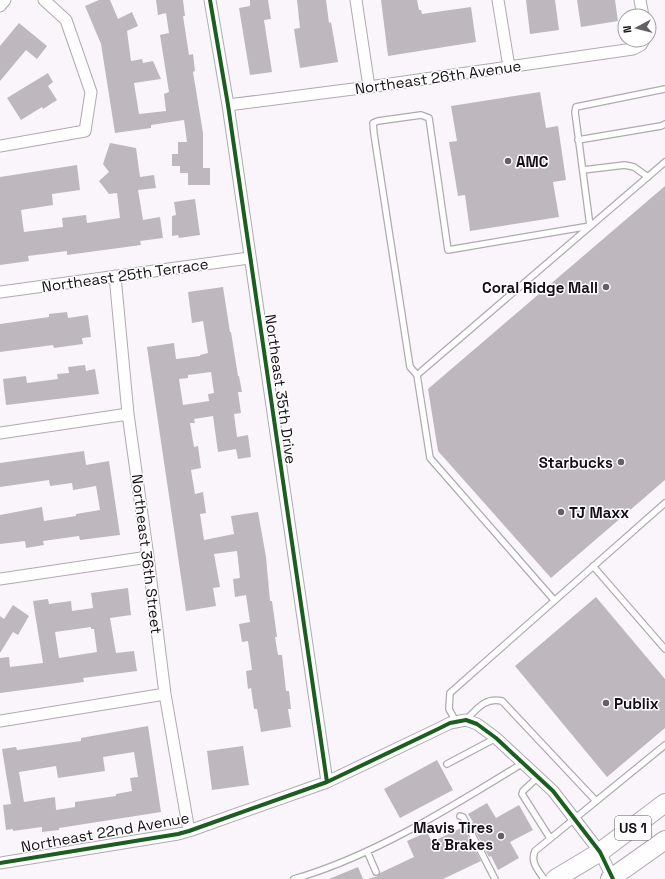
<svg xmlns="http://www.w3.org/2000/svg" width="665" height="879" font-family="'Space Grotesk',sans-serif">
<style>
.building{fill:#beb8be;fill-rule:evenodd}
.lines{fill:none;stroke-linecap:round;stroke-linejoin:round}
.lane-casing{stroke:#afaab0;stroke-width:8}
.street-casing{stroke:#afaab0;stroke-width:13}
.primary-casing{stroke:#afaab0;stroke-width:20}
.lane{stroke:#fefefe;stroke-width:5.5}
.street{stroke:#fefefe;stroke-width:11}
.primary{stroke:#fefefe;stroke-width:18}
.cycleway-casing{stroke:#fff;stroke-width:6}
.cycleway{stroke:#1b5e20;stroke-width:4}
.poi-dot{fill:#655f66;stroke:#fff;stroke-width:1.5}
.labels{text-anchor:middle;dominant-baseline:central;stroke-width:3;stroke-linejoin:round;paint-order:stroke}
.shield{fill:#fff;stroke:#5b565c;stroke-width:1}
.shield-label{font-size:14px;font-weight:bold;fill:#150e16}
.street-label{font-size:15px;fill:#150e16;stroke:#fff}
.poi-label{font-size:15px;font-weight:bold;fill:#150e16;stroke:#fff;text-anchor:start}
</style>
<rect width="100%" height="100%" fill="#faf5fb"/>
<!-- building -->
<path class="building" d="M99,0H110L118,19L132,12L138,26L127,31L131,61L142,59L143,63L153,61L161,79L134,83L139,114L166,111L164,94L169,92L160,35L169,33L166,13L158,15L156,0H183L185,16H183L189,55L193,54L195,71L193,72L203,133V168H210V185H188V173H180V166H172V154H178V142H187L184,120L151,125V128L115,133L101,44L85,6Z
M250,0H268L271,19L264,20L272,72L250,75L239,8L250,6Z
M297,0H326L329,23L331,22L338,62L300,68L294,29L300,28Z
M381,0H417L419,10H421L422,14L471,7L476,42L388,56Z
M526,0H555L559,30L530,34Z
M577,0H615L618,21L581,27Z
M19,23L47,46L37,59L26,50L0,81V46Z
M48,73L53,82L48,86L57,100L43,109L42,107L21,120L7,98Z
M540,92L546,128L558,126L566,180L553,182L559,217L470,231L465,195L458,196L449,142L457,141L451,106Z
M110,143L136,148L140,177L154,175L156,188L138,190L143,220L160,217L163,238L140,241L141,245L67,255V251L28,256L29,261L0,265V177L77,165L80,190L52,194L53,205L21,210L24,232L63,227L62,218L86,215L87,223L120,218L117,193L109,194L99,181L109,172L103,164Z
M665,186V480L551,578L438,451L428,389Z
M195,199L200,235L179,238L178,235L172,236V216L176,215L174,202Z
M223,287L230,332H231L238,376H239L242,392H238L241,413L234,414L237,437L248,435L251,457L238,459L236,449L218,452L213,416L194,419L195,423H190L194,447L198,446L201,468L191,470L195,494L203,492L206,513L200,514L204,540L234,534L231,516L258,512L266,557L270,601H272L277,637H275L278,655H282L286,691H289L291,709H288L291,727L261,732L257,709H254L251,688L248,689L246,671L252,670L248,641L242,642L239,624L250,622L246,595L235,597L233,579L240,578L237,551L214,554L220,587L213,588L216,606L186,611L147,347L174,343L176,359L200,356V355L208,353L203,321L192,323L188,292ZM211,372L214,393L208,394L209,401L183,405L179,379L188,378V375Z
M67,312L68,318L88,315L91,337L82,338L83,344L54,348L53,345L0,352V324L49,317V314Z
M85,365L86,371L95,369L99,394L6,405L3,379L26,376L27,383L58,379L57,374L69,373L68,367Z
M84,451L86,465L109,461L120,535L80,540L79,536L43,541L44,545L26,548L25,541L0,544V515L42,507L44,521L76,516V514L100,510L96,486L73,490L72,483L50,486L49,480L0,487V463Z
M128,588L131,615L110,618L116,653L134,651L137,671L83,678L84,682L0,693V658L9,657L10,667L43,663L33,601L48,599L49,604L71,601L72,611L93,608L91,593ZM91,627V629H94L97,652L59,658L55,632Z
M596,597L665,679V728L607,777L515,666Z
M13,605L29,616L18,635L13,632L0,653V616L4,619Z
M148,726L161,812L59,828V830L42,832V827L13,831V829L6,830L3,805L11,804L2,749L16,747L17,750L81,741V738ZM134,752L138,777L130,778L132,791L116,794V796L75,802V807L56,810L55,797L24,802L19,772L56,766L58,778L105,771L103,757Z
M243,746L249,785L212,790L207,751Z
M437,760L453,790L400,818L384,789Z
M487,803L496,818L519,805L533,830L510,842L519,858L498,870L491,856L489,857L471,823L473,822L468,814Z
M463,827L481,861L443,879H368L378,876L380,873L414,857L407,841L427,832L432,842Z
M358,867L363,879H329Z"/>
<g class="lines">
<!-- lane casing -->
<g class="lane-casing">
<path id="lane" d="M578,140L661,126L665,124
M583,170L625,165L634,167L648,177
M417,375L410,367L374,134L373,123L378,121L421,115L429,118L448,250L590,226L575,112L576,107L665,89
M593,566L665,649
M554,600L430,458L417,375L665,162
M466,720C477,709 485,697 502,701L596,801
M456,722L449,709L450,693L665,503
M447,764L496,738
M538,777L523,791L522,794L550,838
M460,816L463,817L495,879
M367,851L376,872
M294,879C374,856 453,806 523,763
M544,879C538,870 530,862 535,851L665,745"/>
</g>
<!-- street casing -->
<g class="street-casing">
<path id="street" d="M210,0L228,105L327,782
M356,0L369,87
M498,0L509,67
M640,0L643,16
M0,6L5,0
M228,105L369,87L633,49L641,45L644,40
M0,146L85,131L91,92L66,20L44,0
M115,276L128,414L148,557L165,694L189,831
M0,292L249,258
M0,433L128,414
M0,579L148,557
M0,721L165,694
M0,863L178,834L189,831L327,782L438,729L450,723L466,720L477,724L496,738L553,791L600,852L613,879"/>
</g>
<!-- primary casing -->
<g class="primary-casing">
<path id="primary" d="M555,879L600,852L665,803
M610,879L665,840"/>
</g>
<!-- lane -->
<use href="#lane" class="lane"/>
<!-- street -->
<use href="#street" class="street"/>
<!-- primary -->
<use href="#primary" class="primary"/>
<!-- cycleway casing -->
<g class="cycleway-casing">
<path id="cycleway" d="M210,0L228,105L327,782
M0,863L178,834L189,831L327,782L438,729L450,723L466,720L477,724L496,738L553,791L600,852L613,879"/>
</g>
<!-- cycleway -->
<use href="#cycleway" class="cycleway"/>
</g>
<!-- markers -->
<g class="poi-dot">
<circle cx="508" cy="161" r="4"/>
<circle cx="606" cy="287" r="4"/>
<circle cx="621" cy="462" r="4"/>
<circle cx="561" cy="512" r="4"/>
<circle cx="606" cy="703" r="4"/>
<circle cx="501" cy="836" r="4"/>
</g>
<g class="labels">
<!-- shield labels -->
<rect class="shield" x="615" y="816" width="36" height="24" rx="3"/>
<g class="shield-label">
<text x="633" y="828">US 1</text>
</g>
<!-- street labels -->
<g class="street-label">
<text transform="translate(438 77) rotate(-8)">Northeast 26th Avenue</text>
<text transform="translate(125 275) rotate(-8)">Northeast 25th Terrace</text>
<text transform="translate(281 389) rotate(82)">Northeast 35th Drive</text>
<text transform="translate(147 554) rotate(83)">Northeast 36th Street</text>
<text transform="translate(105 832) rotate(-10)">Northeast 22nd Avenue</text>
</g>
<!-- poi labels -->
<g class="poi-label">
<text x="516" y="161">AMC</text>
<text x="598" y="287" text-anchor="end">Coral Ridge Mall</text>
<text x="613" y="462" text-anchor="end">Starbucks</text>
<text x="569" y="512">TJ Maxx</text>
<text x="614" y="703">Publix</text>
<text x="493" y="827" text-anchor="end">Mavis Tires<tspan x="493" dy="17">&amp; Brakes</tspan></text>
</g>
</g>
<!-- north arrow -->
<g transform="translate(637 28) rotate(263)"><circle r="19" fill="#ffffff" stroke="#a19fa2"/>
<path d="M0-3L7 15L0 10L-7 15Z" fill="#655f66"/>
<text y="-6" font-size="11" font-weight="bold" text-anchor="middle" fill="#150e16">N</text>
</g>
</svg>
